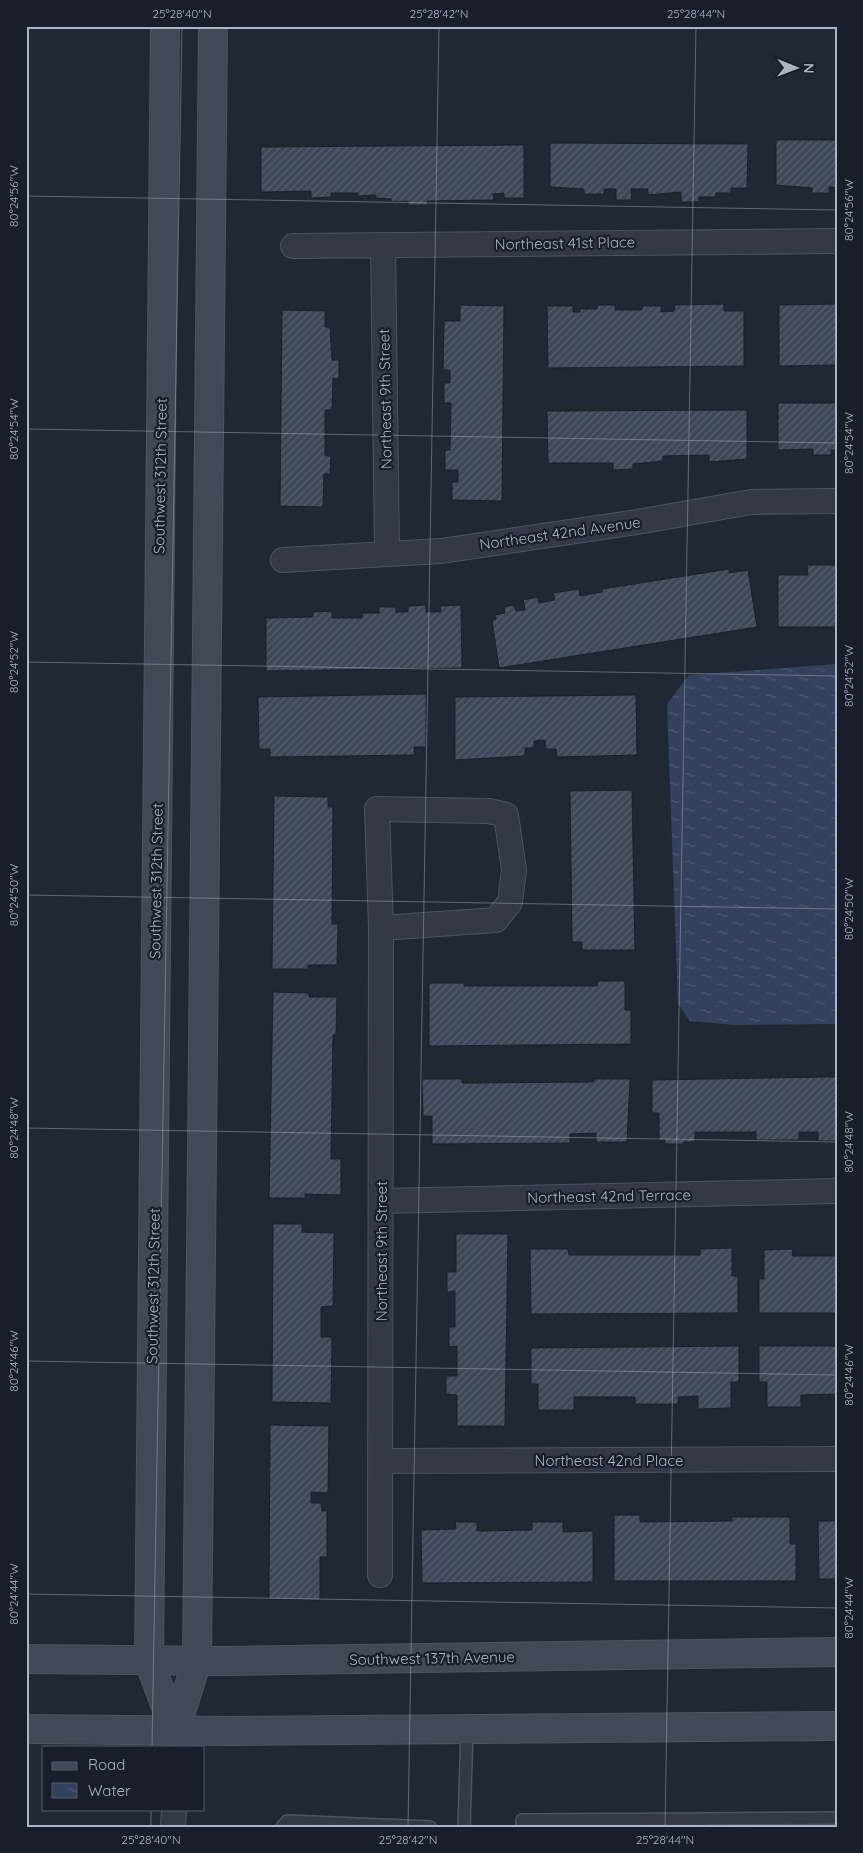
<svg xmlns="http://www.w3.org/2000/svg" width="863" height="1853" font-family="Quicksand,sans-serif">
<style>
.water{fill:url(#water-ripples)}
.building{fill:url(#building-hatch);stroke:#1a212c}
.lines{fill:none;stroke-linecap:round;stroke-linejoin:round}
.service-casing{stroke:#4d5461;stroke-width:14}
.minor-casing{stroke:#4d5461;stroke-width:26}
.secondary-casing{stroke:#4d5461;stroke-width:30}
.service{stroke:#333946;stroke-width:11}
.minor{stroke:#333946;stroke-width:24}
.secondary{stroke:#414858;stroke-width:28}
.ticks{fill:none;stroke:#adb4c3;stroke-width:1;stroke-opacity:0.45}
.labels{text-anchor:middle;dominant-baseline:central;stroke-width:4.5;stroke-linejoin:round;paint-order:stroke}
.street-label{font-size:15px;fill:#adb4c3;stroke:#191f2a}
.neatline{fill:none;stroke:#adb4c3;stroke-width:2}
.ticks-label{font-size:12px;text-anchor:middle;fill:#adb4c3}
</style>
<defs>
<pattern id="water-ripples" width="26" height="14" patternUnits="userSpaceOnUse" patternTransform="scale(1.25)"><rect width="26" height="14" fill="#33415c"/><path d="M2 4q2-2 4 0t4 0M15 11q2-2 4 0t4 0" fill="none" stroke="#4e5a72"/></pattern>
<pattern id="building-hatch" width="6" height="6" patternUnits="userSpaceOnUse" patternTransform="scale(1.25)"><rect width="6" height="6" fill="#3e4758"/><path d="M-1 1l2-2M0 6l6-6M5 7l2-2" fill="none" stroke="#575f6e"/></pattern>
</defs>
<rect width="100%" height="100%" fill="#202735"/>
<!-- water -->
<path class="water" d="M837,664V1024L734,1025L690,1021L678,1004L667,704L689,675Z"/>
<!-- building -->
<path class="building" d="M776,140H837V187H829V193H812V188L776,185Z
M550,143L748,144L747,188H731V193H716V197H699V202H681V192L648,195V189H631L632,200H616V189H604V194H584V189L550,187Z
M524,145V198H504V193L493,194L494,200L427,201V205H408V201L391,202V199L376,198V195L358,196V193H331V197L311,198V191L261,192V147Z
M724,304V311H744V366L548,368L547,306H573V312H580V309H597V305H615V310H642V306H661V312L674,311L675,305Z
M837,304V365L779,366V305Z
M460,305L504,306L502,501L452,500V482H458V470H445V450H450L451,403H444V383H450V370H443L444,321H460Z
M282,310L325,311V327H330L332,360H339V379L333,378L332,410H325V456H331L330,474H324L323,507L280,506Z
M778,403H837V450H831V455H813V449L778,450Z
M747,410V459L709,462V455L663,456V461L633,464V469L613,470V463H548L547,411Z
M807,565H837V627H778V575H808Z
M729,569V573L748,570L757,627L499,668L492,620L496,619L495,615L505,613L504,607L514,605L516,611L525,610L523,600L538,597L539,603L555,600L553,593L579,589L580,596L602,592V589Z
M426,605V612H441L440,606L461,605L462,668L266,671V618L313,617V612L332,611V618H362V613H379V607H396V612H408V606Z
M426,694V747H414L415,755L270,757V749H259L258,697Z
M636,695L637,755L557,757L556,749H546L545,740L534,741V748H525V756L455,760V697Z
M632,790L635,950H582V942H572L570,791Z
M274,796L328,797V807H333L332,924H338L337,965H308V969H272Z
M598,981H625V1010H631V1044L429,1046V983H464V986H597Z
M273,992L309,993V997H337L336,1035H333L331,1159H341V1195L305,1194V1198H269Z
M824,1077H837V1141H818V1132H799V1140H756V1132H695V1142H684V1144H665V1140H659V1113H652V1080Z
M422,1079H462V1083L594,1082V1079H630L627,1142H596V1133L570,1134V1143L432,1144V1116H423Z
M273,1224H302V1232L334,1233L333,1306L321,1307V1337H332L331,1403L272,1402Z
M456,1234H508L505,1426H457V1395L446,1394V1376H457V1346L449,1347V1327H455V1291L447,1292V1272H456Z
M732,1248V1276H738V1313L531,1314L530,1249H568L569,1255H700V1249Z
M793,1249L792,1256H837V1313H759V1279H764V1250Z
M739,1346V1382H731V1408L698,1409V1396L678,1397V1404H635V1397H574V1410H538V1384H531V1348Z
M759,1346H837V1394L801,1395V1407H767V1382H759Z
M270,1425L329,1426L328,1493L311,1492V1503H321L322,1511H327V1557H320V1600L269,1599Z
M614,1515H640V1522L732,1521V1517H790V1544H796V1581H614Z
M818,1521H837V1579H819Z
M455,1522H477V1531L532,1530V1522H563V1532L593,1531V1582L422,1583L421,1530L456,1529Z"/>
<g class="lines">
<!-- service casing -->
<g class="service-casing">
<path id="service" d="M700,1819L837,1818
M282,1827L287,1821L430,1827
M464,1827L467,1729
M522,1827V1820L700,1819V1827"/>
</g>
<!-- minor casing -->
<g class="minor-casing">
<path id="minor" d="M383,245L387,554
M293,246L837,241
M283,560L441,551L637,522L751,502L837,501
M381,1201L837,1191
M381,1461L837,1459
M380,1575L381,928L377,809L489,811L506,815L514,870L510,902L496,920L381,928
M173,1827L174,1809"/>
</g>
<!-- secondary casing -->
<g class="secondary-casing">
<path id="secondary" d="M165,26L149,1661L175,1731
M26,1659L228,1661L837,1652
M26,1729L231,1731L837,1726
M175,1731L197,1661L213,26"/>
</g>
<!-- service -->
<use href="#service" class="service"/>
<!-- minor -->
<use href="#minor" class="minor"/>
<!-- secondary -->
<use href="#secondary" class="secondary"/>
</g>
<!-- ticks -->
<path class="ticks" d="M26,196L837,210M26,429L837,443M26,662L837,676M26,895L837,909M26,1128L837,1142M26,1361L837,1375M26,1594L837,1608M152,1747L182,26M151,1827V1809M408,1827L439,26M665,1827L696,26"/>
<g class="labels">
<!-- street labels -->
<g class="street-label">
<text transform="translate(565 243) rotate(-1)">Northeast 41st Place</text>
<text transform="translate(385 399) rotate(-91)">Northeast 9th Street</text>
<text transform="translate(160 476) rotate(-89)">Southwest 312th Street</text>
<text transform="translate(560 533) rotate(-8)">Northeast 42nd Avenue</text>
<text transform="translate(156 881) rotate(-89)">Southwest 312th Street</text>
<text transform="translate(609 1196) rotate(-1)">Northeast 42nd Terrace</text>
<text transform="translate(381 1251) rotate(-90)">Northeast 9th Street</text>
<text transform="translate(153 1286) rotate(-89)">Southwest 312th Street</text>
<text x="609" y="1460">Northeast 42nd Place</text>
<text transform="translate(432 1658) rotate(-1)">Southwest 137th Avenue</text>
</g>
</g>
<!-- border -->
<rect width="863" height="1853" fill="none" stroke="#191f2a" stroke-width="55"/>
<!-- legend -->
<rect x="42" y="1746" width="162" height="65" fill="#191f2a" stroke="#545b67"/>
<rect x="52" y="1762" width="25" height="8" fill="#414858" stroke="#545b67"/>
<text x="88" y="1770" font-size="15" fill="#adb4c3">Road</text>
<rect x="52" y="1783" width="25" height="15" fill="url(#water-ripples)" stroke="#545b67"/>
<text x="88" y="1796" font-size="15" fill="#adb4c3">Water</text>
<!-- north arrow -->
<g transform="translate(796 68) rotate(91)" stroke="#191f2a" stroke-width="4" paint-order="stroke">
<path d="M0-4L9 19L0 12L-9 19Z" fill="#adb4c3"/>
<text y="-8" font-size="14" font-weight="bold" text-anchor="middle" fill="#adb4c3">N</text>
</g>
<rect x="28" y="28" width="808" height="1798" class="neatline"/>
<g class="ticks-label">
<text x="182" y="18">25°28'40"N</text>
<text x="439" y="18">25°28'42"N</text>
<text x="696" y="18">25°28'44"N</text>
<text transform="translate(14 196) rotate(-90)" y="4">80°24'56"W</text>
<text transform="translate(849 210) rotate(-90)" y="4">80°24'56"W</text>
<text transform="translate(14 429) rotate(-90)" y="4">80°24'54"W</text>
<text transform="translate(849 443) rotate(-90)" y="4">80°24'54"W</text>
<text transform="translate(14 662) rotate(-90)" y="4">80°24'52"W</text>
<text transform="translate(849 676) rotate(-90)" y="4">80°24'52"W</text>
<text transform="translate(14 895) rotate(-90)" y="4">80°24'50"W</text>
<text transform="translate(849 909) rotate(-90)" y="4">80°24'50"W</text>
<text transform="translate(14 1128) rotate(-90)" y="4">80°24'48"W</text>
<text transform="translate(849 1142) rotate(-90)" y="4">80°24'48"W</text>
<text transform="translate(14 1361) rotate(-90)" y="4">80°24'46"W</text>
<text transform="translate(849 1375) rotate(-90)" y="4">80°24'46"W</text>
<text transform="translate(14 1594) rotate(-90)" y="4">80°24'44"W</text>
<text transform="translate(849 1608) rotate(-90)" y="4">80°24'44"W</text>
<text x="151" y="1844">25°28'40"N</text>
<text x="408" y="1844">25°28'42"N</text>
<text x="665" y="1844">25°28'44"N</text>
</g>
</svg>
